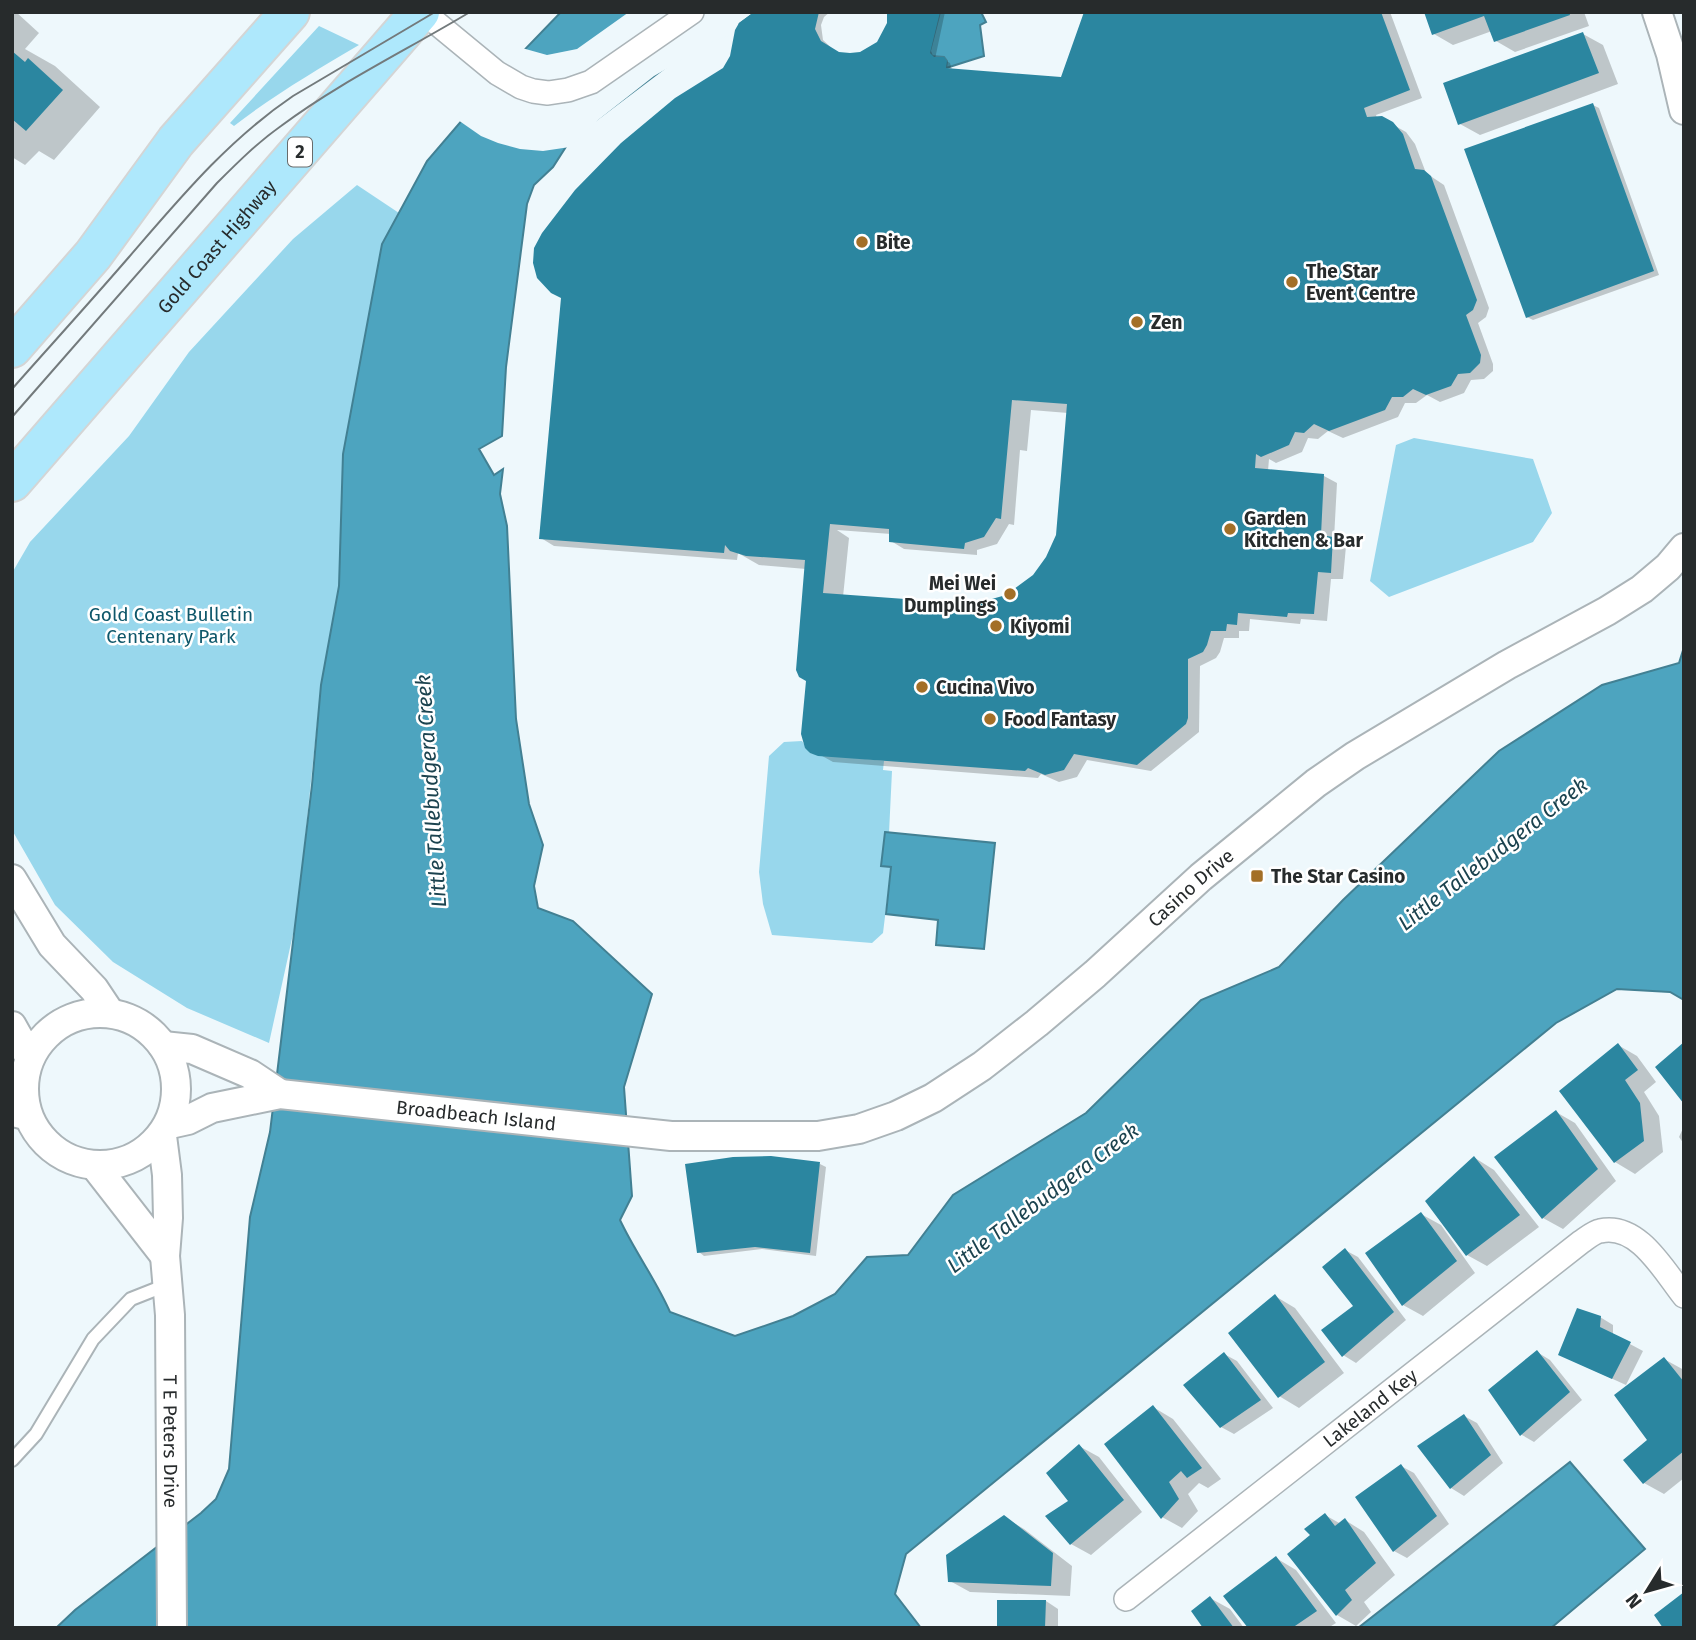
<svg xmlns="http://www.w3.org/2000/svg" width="1696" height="1640" font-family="'Fira Sans',sans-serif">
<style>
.green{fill:#98d7ec}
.water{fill:#4da4bf;stroke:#428093;stroke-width:2}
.pier{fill:#eef8fc}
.shadow{fill:#0003;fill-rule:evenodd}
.building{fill:#2b86a0;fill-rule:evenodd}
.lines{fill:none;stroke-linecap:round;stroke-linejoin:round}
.service-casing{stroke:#abb4b8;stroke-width:16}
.minor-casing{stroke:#abb4b8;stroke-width:26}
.tertiary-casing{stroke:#abb4b8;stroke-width:32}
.trunk-casing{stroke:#d4d5d5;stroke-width:42}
.service{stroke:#fff;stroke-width:12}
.minor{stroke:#fff;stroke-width:23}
.tertiary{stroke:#fff;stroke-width:28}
.trunk{stroke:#aee8fc;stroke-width:38}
.tram{stroke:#737a7c;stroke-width:2}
.poi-dot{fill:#a36f27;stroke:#fff;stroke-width:2.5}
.labels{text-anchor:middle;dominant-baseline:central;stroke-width:5;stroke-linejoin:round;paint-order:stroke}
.shield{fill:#fff;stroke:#686b6b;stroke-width:2}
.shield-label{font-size:18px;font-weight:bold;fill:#272b2c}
.poi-label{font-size:19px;font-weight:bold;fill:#272b2c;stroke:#fff;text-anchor:start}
.street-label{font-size:19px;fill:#272b2c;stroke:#fff}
.park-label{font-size:19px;fill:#0e576a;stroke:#fff}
.water-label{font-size:21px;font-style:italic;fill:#1b434f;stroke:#fff}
</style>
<rect width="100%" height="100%" fill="#eef8fc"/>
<!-- green -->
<path class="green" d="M319,26L359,45C315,71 274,95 234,126L230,123Z
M357,185L399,213L382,244L343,454L339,586L321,685L297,916L269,1043L187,1008L113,962L55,905L12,830V573L30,542L129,436L189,352L293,239Z
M1414,438L1533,459L1552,513L1533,542L1389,597L1370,581L1396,445Z
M802,741L810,753L884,761L883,770L892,771L889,833L885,832L882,866L891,867L883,933L872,943L772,935L763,904L759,872L769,756L784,742Z"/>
<!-- water -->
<path class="water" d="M561,12H754L739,23L682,55L571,139L553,167L534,185L527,204L506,367L502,436L479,449L494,475L503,469L500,494L507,526L516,719L529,804L543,845L534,886L538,908L573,921L652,994L624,1087L632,1196L620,1220C635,1252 656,1280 670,1312L735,1336L793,1316L835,1294L867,1257L908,1255L953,1195L1086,1113L1201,1000L1279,967L1343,900L1499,751L1602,685L1679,663L1684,647V1000L1670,992L1617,989L1556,1023L906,1554L895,1594L921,1628H56L75,1610L201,1513L216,1499L229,1469L250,1217L270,1132L312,785L321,685L339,586L343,454L382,244L427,161L506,69Z
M940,12H981L986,22L980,25L984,56L946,68L947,61L944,57L932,56L930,51Z
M885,832L995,843L984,949L936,945L938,920L886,914L891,867L881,866Z
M1570,1462L1645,1549L1551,1628H1358Z"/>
<!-- pier -->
<path class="pier" d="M629,12H754L739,23L734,34L716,40L654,76L598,120L570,147L543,151L520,149L498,143L481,136L458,120L522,48L547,55L577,49Z"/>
<!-- shadow -->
<path class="shadow" d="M12,12H16L39,33L25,49L55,66L100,107L54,160L39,151L25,165L12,157Z
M760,12H830L824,17L821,25L823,40L838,54H861L870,50L884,36L889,23L888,12H945L935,59H943L950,63L952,70L1063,78L1086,12H1390L1422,98L1376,115L1377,118H1381L1406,132L1415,144L1426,173L1444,185L1489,308L1486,317L1478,323L1493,364V371L1484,379L1471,380L1464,393L1440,402L1427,395L1416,403H1405L1398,417L1343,438L1328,431L1318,439L1308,438L1302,452L1276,463L1269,459L1268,471L1324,476L1337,483L1334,539L1346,546L1343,579H1331L1327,621L1301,619L1300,624L1250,619L1249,631H1239V638H1224L1220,652L1216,658L1200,666L1199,732L1151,771L1087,760L1077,777L1059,782L1041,774L1038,778L833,762L806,747V569L759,565L738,553L737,560L554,546L541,538L727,68ZM1031,410L1068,413L1058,536L1042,567L1027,583L1007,596L974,606L843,597L849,538L837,530L891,534V541L904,549L977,555V550L997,544L1009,524L1014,525L1020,450L1027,451Z
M1426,12H1584L1589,26L1515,52L1496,41L1492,31L1453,45L1434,34Z
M1583,34L1603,45L1618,84L1480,135L1460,124Z
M1593,105L1599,108L1659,275L1533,320L1527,317Z
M1618,1045L1637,1056L1656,1082L1644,1092L1659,1116L1663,1152L1635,1174L1615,1162Z
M1556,1112L1575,1123L1616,1181L1563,1229L1543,1218L1497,1157Z
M1684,1126V1144L1679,1137Z
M1475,1158L1494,1170L1539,1227L1487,1266L1467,1255Z
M820,1164L826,1167L816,1256L762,1249L704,1256L699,1252Z
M1421,1214L1441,1225L1475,1273L1423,1316L1403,1305Z
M1345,1250L1358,1257L1406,1320L1356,1363L1343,1355L1356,1306Z
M1275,1296L1295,1308L1344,1373L1299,1408L1279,1396Z
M1600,1317L1613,1325V1335L1643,1351L1626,1385L1573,1361Z
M1537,1352L1550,1360L1582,1400L1534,1442L1522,1435L1490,1390Z
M1224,1354L1237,1361L1273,1408L1234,1434L1221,1427Z
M1664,1359L1684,1370V1478L1664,1494L1644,1483Z
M1153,1407L1173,1419L1221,1479L1208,1488L1199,1483L1188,1494L1198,1511L1182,1528L1162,1517Z
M1464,1416L1477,1423L1503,1463L1464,1496L1451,1488Z
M1079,1446L1099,1457L1142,1512L1091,1555L1071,1544V1501Z
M1401,1466L1414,1473L1449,1524L1407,1558L1394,1551Z
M1325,1515L1341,1524L1345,1520L1364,1532L1395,1575L1364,1602L1371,1612L1356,1626L1337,1615L1313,1536Z
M1004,1517L1024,1529L1072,1566L1070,1596L970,1592L950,1581Z
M1276,1558L1296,1570L1336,1623L1328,1628H1250Z
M1210,1598L1230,1609L1244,1628H1205Z
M1046,1601L1058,1609V1628H999Z"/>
<!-- building -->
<path class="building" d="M754,12H819L815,29L821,41L839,52L850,53L860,52L877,42L887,23V12H940L930,53L934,57H944L947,61L946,68L1061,77L1084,12H1381L1410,90L1364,108L1367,117L1382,116L1393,122L1403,134L1415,169L1424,170L1431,176L1477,300L1473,310L1466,315L1481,355L1480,363L1470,373L1458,374L1451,386L1426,395L1413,389L1403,397H1392L1385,410L1329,431L1314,424L1304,433L1295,432L1289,445L1261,457L1256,454L1255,468L1324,474L1321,535L1333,537L1331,573L1318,572L1314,614L1288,613L1287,617L1238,613L1237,625L1227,624L1226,631H1211L1207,645L1203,652L1188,659V718L1186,724L1137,765L1074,754L1064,770L1045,775L1028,768L1025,771L818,756L810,753L805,748L801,734L806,681L799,677L796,670L805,560L746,556L730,551L725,545L724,553L539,539L561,298L551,293L537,278L533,263L534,248L542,233L575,190L621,143L675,98L723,68L730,56L735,30L739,23ZM1012,400L1067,404L1056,535L1046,557L1033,575L1006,595L974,604L823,593L830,524L889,529V542L964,549L965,543L984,537L996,518L1001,519Z
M1424,12H1569L1570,15L1494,42L1484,16L1432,35Z
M1583,32L1599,73L1458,125L1443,83Z
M12,51L25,62L28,58L63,90L26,131L12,119Z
M1593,103L1654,271L1526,318L1464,149Z
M1684,1042V1104L1655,1067Z
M1618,1043L1638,1070L1625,1080L1640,1103L1644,1141L1614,1163L1559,1091Z
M1556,1110L1598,1169L1542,1219L1494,1157Z
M771,1156L820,1162L810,1253L755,1247L697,1253L685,1164L733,1157Z
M1474,1156L1520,1215L1466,1256L1425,1201Z
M1421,1212L1457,1261L1402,1306L1365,1253Z
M1345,1248L1394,1312L1342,1357L1321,1330L1353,1306L1322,1267Z
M1275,1294L1325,1362L1278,1398L1228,1333Z
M1577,1308L1601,1316L1600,1327L1631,1342L1612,1379L1558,1355Z
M1537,1350L1570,1392L1520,1436L1488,1390Z
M1224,1352L1261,1400L1220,1428L1183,1385Z
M1664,1357L1684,1382V1451L1643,1484L1623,1460L1647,1440L1614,1395Z
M1153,1405L1202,1468L1187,1478L1181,1471L1169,1482L1179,1499L1161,1519L1104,1444Z
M1464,1414L1491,1455L1450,1489L1417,1446Z
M1079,1444L1124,1500L1070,1545L1045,1516L1068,1501L1046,1473Z
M1401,1464L1437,1516L1393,1552L1355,1497Z
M1325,1513L1335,1526L1345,1518L1376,1563L1345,1590L1352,1600L1336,1616L1287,1554L1310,1535L1304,1529Z
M1004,1515L1053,1553L1051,1586L948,1582L946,1555Z
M1276,1556L1317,1611L1292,1628H1248L1223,1596Z
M1684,1592V1628H1663L1654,1615Z
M1210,1596L1234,1628H1203L1191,1611Z
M997,1600H1046L1045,1628H997Z"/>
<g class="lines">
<!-- service casing -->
<g class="service-casing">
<path id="service" d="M12,1120L32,1125
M12,1460L36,1434L93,1339L131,1299L169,1284"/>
</g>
<!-- minor casing -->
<g class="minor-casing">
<g id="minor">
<path d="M423,12L497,73L521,87L533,91L548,93L568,90L591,82L692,12"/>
<path id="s1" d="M1126,1599L1581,1242C1587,1238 1594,1232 1600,1231C1638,1222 1664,1271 1684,1296"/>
</g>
</g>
<!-- tertiary casing -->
<g class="tertiary-casing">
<g id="tertiary">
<path d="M1657,12L1671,54L1684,110"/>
<path d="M12,879L52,945L94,989L110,1013"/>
<circle cx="100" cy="1089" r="76"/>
<path d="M12,1026L30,1058"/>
<path d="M163,1046L192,1049L250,1074L280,1094"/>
<path id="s2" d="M170,1124L188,1120L212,1108L280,1094L671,1136H818L859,1129L896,1116L933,1098L982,1066L1037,1023L1095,974L1201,877L1316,783L1355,756L1507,665L1607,611L1642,589L1668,567L1684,548"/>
<path id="s3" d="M162,1136L167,1175L168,1218L165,1256L170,1315L172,1628"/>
<path d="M95,1166L165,1256"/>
</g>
</g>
<!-- trunk casing -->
<g class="trunk-casing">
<g id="trunk">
<path d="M12,348L93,255L176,141L290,12"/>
<path id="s4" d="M12,482L420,12"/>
</g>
</g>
<!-- service -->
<use href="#service" class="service"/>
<!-- minor -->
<use href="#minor" class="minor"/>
<!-- tertiary -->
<use href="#tertiary" class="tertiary"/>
<!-- trunk -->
<use href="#trunk" class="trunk"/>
<!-- tram -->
<path class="tram" d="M12,389C51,345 91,301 129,257C180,198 228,140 293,96L435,12
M12,417L217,183C237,163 257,143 281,126C340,82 407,50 470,12"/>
</g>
<!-- markers -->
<g class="poi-dot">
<circle cx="862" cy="242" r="7"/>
<circle cx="1292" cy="282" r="7"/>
<circle cx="1137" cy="322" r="7"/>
<circle cx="1230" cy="529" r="7"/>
<circle cx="1010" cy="594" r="7"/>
<circle cx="996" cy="626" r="7"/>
<circle cx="922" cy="687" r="7"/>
<circle cx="990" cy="719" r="7"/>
<rect x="1250" y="869" width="14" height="14" rx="3.5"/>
</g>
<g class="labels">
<!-- shield labels -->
<rect class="shield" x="288" y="137.5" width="24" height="29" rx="5"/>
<g class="shield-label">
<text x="300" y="152">2</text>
</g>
<!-- poi labels -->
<g class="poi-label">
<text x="876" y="242">Bite</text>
<text x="1306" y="271">The Star<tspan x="1306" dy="22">Event Centre</tspan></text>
<text x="1151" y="322">Zen</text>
<text x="1244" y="518">Garden<tspan x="1244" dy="22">Kitchen &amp; Bar</tspan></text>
<text x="996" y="583" text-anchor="end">Mei Wei<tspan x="996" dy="22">Dumplings</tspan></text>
<text x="1010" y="626">Kiyomi</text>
<text x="936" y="687">Cucina Vivo</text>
<text x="1004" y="719">Food Fantasy</text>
<text x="1271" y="876">The Star Casino</text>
</g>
<!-- street labels -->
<g class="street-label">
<text stroke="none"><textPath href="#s4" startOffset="312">Gold Coast Highway</textPath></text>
<text stroke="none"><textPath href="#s2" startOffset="1110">Casino Drive</textPath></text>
<text stroke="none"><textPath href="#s2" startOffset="312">Broadbeach Island</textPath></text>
<text stroke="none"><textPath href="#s1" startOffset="310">Lakeland Key</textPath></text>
<text stroke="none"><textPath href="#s3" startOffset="306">T E Peters Drive</textPath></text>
</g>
<!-- park labels -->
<g class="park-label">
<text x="171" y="614">Gold Coast Bulletin<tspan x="171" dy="22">Centenary Park</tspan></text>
</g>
<!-- water labels -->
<g class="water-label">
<text transform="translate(431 791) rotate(-94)">Little Tallebudgera Creek</text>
<text transform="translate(1493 854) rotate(-38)">Little Tallebudgera Creek</text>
<text transform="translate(1043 1198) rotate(-37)">Little Tallebudgera Creek</text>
</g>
</g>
<!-- border -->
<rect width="1696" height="1640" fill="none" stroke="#272b2c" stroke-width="28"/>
<!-- north arrow -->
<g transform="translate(1647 1591) rotate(233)" stroke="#ffffff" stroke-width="5" paint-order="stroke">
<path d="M0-5L12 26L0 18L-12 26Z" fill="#272b2c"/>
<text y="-10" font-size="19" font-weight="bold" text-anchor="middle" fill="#272b2c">N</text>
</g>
</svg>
